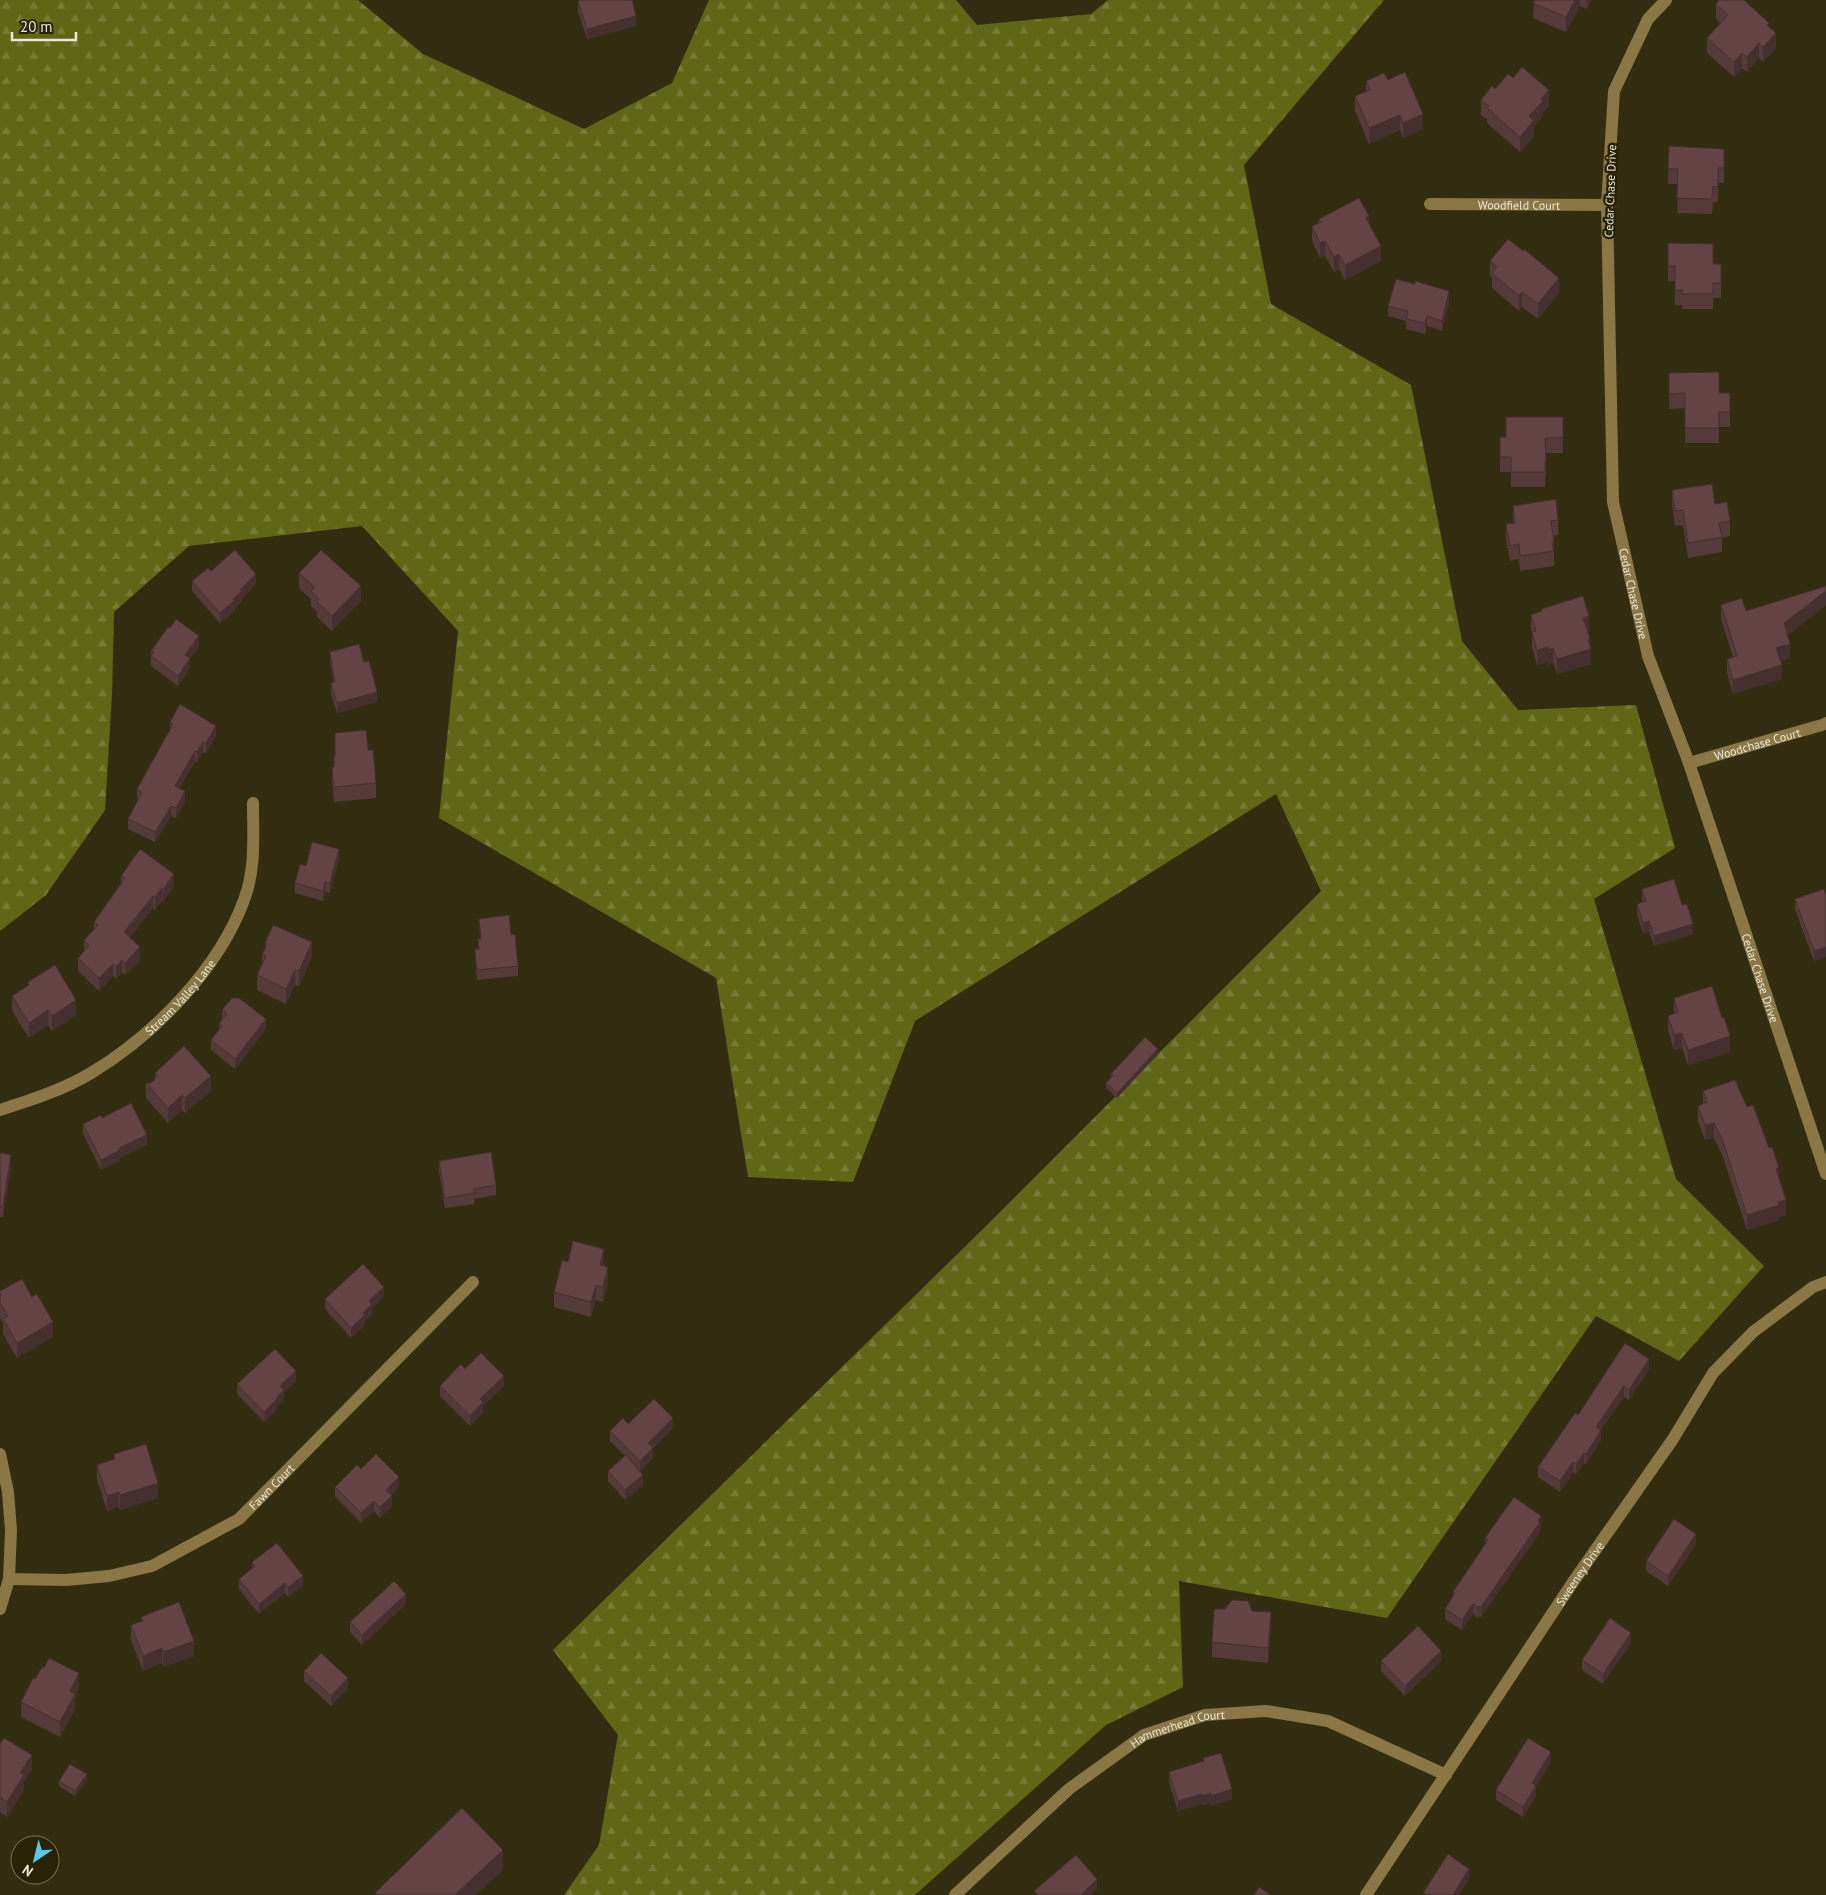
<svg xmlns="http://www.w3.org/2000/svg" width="1826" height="1895" font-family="'PT Sans',sans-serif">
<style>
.forest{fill:url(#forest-firs)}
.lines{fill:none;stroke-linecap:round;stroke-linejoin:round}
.minor{stroke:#8b7645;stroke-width:12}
.wall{fill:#553a3a}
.shaded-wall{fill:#452f2f}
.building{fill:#634343;stroke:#452f2f}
.labels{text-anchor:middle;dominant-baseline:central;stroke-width:5;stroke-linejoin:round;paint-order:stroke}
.street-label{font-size:12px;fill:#eae8d7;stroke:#282307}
</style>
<defs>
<pattern id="forest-firs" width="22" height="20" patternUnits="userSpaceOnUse" patternTransform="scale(1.25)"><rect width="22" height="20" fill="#5f6616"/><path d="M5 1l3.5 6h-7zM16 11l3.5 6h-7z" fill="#767c37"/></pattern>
</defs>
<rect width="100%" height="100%" fill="#322d11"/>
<!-- forest -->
<path class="forest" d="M0,0H358L423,54L584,129L672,83L709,0H956L977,25L1091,14L1108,0H1384L1244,165L1271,304L1411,385L1462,641L1518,710L1636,705L1675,848L1594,899L1676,1179L1764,1266L1679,1361L1596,1316L1387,1618L1179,1581L1183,1687L1106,1725L915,1895H564L599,1845L618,1735L553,1650L983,1229L1321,891L1276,794L915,1021L853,1182L748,1177L716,978L439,818L458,631L362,526L189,546L114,612L112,695L105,810L46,895L0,931Z"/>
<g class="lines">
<!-- minor -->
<g class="minor">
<path id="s1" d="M1666,0L1648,19L1614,91L1607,205L1613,502L1648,656L1689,763L1826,1174"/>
<path id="s2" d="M1430,204L1607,205"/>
<path id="s3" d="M1689,763L1822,725L1826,723"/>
<path id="s4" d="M0,1110C31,1100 63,1090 91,1073C153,1036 219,969 244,900C256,869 253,836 253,803"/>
<path d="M0,1454L8,1492L11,1530L9,1579L0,1609"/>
<path id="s5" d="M9,1579L66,1580L109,1576L152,1566L239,1519L473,1282"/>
<path id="s6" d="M955,1895L1069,1789L1144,1735L1205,1715L1266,1711L1328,1721L1446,1775"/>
<path id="s7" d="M1366,1895L1573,1582L1673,1439L1713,1373L1753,1332L1813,1287L1826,1282"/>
</g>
</g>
<!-- wall -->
<path class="wall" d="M1534,0H1591L1587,9L1580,6L1566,32L1533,18Z
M578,1L636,26L587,39L578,11Z
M1716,4L1769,27L1776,48L1763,62L1759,58L1747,72L1742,68L1734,77L1707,53V38L1720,23L1716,19Z
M1513,78L1549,106L1543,112V116L1534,126V136L1520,152L1487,123V119L1481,115V100L1495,89Z
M1388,80L1423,129L1403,138L1400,130L1369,144L1355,111V96L1366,92V81Z
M1669,146L1724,149V183H1718V202H1713L1712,214L1677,213L1678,184H1668Z
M1319,219L1369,224L1381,261L1345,280L1339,269L1334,272L1325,256L1320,258L1312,241V226L1319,222Z
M1668,243L1713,264H1721V298H1713V309H1682V305H1675V281H1668Z
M1490,261L1559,293L1538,319L1522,307L1519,311L1492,288V277L1490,276Z
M1449,302L1442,331L1427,326L1425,334L1406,329V321L1388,316V306Z
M1669,373L1719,393H1730V427H1719V443H1685V408L1669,409Z
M1563,417V453H1546V476H1545V487H1511V472H1500V437H1506Z
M1672,490L1730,521V536L1722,538V552L1688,558L1683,525L1675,526L1672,505Z
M1513,506L1558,520V535L1553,536L1554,542V566L1520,571L1519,559L1510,561L1506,539V524L1513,523Z
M211,571L256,584L242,598V601L235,608V611L220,623L192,591V581Z
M299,573L361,601L332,631L317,617V612L311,606V599L299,588Z
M1826,586V605L1788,635L1790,658L1780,661L1782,679L1733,694L1727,673V659L1733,657L1721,619V605L1746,611Z
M1541,609L1589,631L1587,632L1590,645L1591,664L1557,674L1553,663L1548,665V662L1537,665L1532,647V632L1531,630V615L1541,612Z
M170,628L199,646L190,658V668L178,686L151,666V651Z
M330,652L364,662L377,702L337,713L331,694V683H334L330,662Z
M170,722L216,736L206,753L203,752L197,762L195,761L179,788L185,801L176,818L171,816L155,842L128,829V819L138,800L137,799V789L170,731Z
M335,733L376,783V798L334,802L332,782V767H334V756H335Z
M339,859L330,893L325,892L323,901L295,893V883L306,866Z
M121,876L174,886L163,902L162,901L155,910L153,908L130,938L140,960L125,975L122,972L116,979L113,976L99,991L78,971V958L84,951V940L94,930V922L121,884Z
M1642,889L1682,905L1693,934L1654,946L1649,931L1643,933L1637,914V904L1643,902L1642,899Z
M1826,896V957L1814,961L1795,909V899Z
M479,919L511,935L518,966V976L477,980L475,959V949H478V939H480Z
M265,943L312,957L299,986L295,985L286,1004L257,990V975L262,964V955L265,949Z
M28,982L76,1015L52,1031L48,1025L29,1038L12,1011V996L28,986Z
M1674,998L1722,1018L1730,1052L1688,1065L1682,1048L1674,1050L1668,1031V1016L1674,1014Z
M222,1010L266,1029L235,1069L211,1050V1040L219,1029V1023L222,1020Z
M1158,1054L1117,1098L1106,1088V1083L1111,1077V1074Z
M155,1073L211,1091L185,1113L182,1110L168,1123L146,1098V1083H151L155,1078Z
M1703,1091L1747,1107L1779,1178L1786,1215L1779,1217V1220L1747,1230L1722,1154L1714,1138L1705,1140L1698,1121V1106L1703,1104Z
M83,1124L147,1145L120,1158V1161L101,1170L83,1134Z
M0,1153L11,1165L3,1217H0Z
M439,1161L496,1185V1195L474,1199V1204L445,1208L439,1171Z
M568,1262L604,1264V1265L608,1282L603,1302L596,1300L591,1317L554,1307V1292Z
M0,1291L53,1337L17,1358L3,1334V1323L0,1318Z
M384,1297L372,1308V1314L365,1321V1325L351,1338L325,1309V1299Z
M465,1369L504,1386L483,1406V1412L470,1426L440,1396V1386Z
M1649,1369L1629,1400L1624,1397L1600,1430L1601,1440L1586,1464L1584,1463L1576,1474L1573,1472L1560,1492L1538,1477V1467L1578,1415Z
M296,1381L284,1392V1400L277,1406V1409L264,1422L237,1394V1384Z
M628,1424L673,1428L653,1448V1458L640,1471L643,1485L625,1500L608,1481V1471L625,1456L610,1441V1431Z
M114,1454L158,1498L120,1510L119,1507L107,1511L97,1480V1465L114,1460Z
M361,1469L399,1487L391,1495L392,1506L380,1518L374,1511L361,1523L335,1497V1487Z
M1541,1526L1540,1529V1532L1481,1617L1479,1616L1478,1618L1473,1614L1462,1630L1445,1619V1609L1453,1597V1592L1485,1544V1538Z
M1696,1544L1668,1586L1646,1571V1561Z
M252,1562L303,1586L288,1597L285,1593L259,1614L239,1589V1579L252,1569Z
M406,1604L362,1645L350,1632V1622Z
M1252,1611L1271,1627L1268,1663L1212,1657V1642Z
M141,1617L194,1656L163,1667L162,1663L143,1671L131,1640V1625L141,1622Z
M1631,1643L1603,1684L1582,1670V1660Z
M1381,1661H1441L1405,1696L1381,1671Z
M304,1671L348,1688L331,1706L304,1681Z
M35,1679L79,1688L75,1697V1709L60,1737L21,1717V1702Z
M0,1744L32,1770L24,1782V1790L7,1817L0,1812Z
M1203,1758L1232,1799L1211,1806V1803L1202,1806V1804L1178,1811L1169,1782V1772L1203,1761Z
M1551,1762L1536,1786V1796L1523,1817L1496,1800V1790Z
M87,1779L75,1796L59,1786V1781Z"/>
<!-- shaded-wall -->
<path class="shaded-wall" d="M1575,0H1580V6L1566,32V17Z
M1587,0H1591L1587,9Z
M636,16V26L587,39V29Z
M1776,33V48L1763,62V47Z
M1759,43V58L1747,72V57Z
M1742,53V68L1734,77V62Z
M1549,90V106L1543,112V116L1534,126V136L1520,152V137L1529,116L1541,99Z
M1423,114V129L1403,138V123Z
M1400,115V130L1369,144V128Z
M1369,216V232L1366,218Z
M1325,241V256L1320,258V243Z
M1381,246V261L1345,280V265Z
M1339,254V269L1334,272V257Z
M1559,278V293L1538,319V304Z
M1449,291V302L1442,331V321Z
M1522,292V307L1519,311V296Z
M1427,316V326L1425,334V323Z
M256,574V584L242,598V601L235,608V611L220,623V613L233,599L240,590Z
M361,586V601L332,631V616Z
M1826,591V605L1784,638V623Z
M1589,616V631L1583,633V618Z
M199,636V646L190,658V668L178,686V676L185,655Z
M1588,639H1590V649H1591V664L1557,674V659Z
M1790,644V658L1776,662V648Z
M1548,647V662L1537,665V650Z
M1553,648V663L1548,665V650Z
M1782,665V679L1733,694V680Z
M377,692V702L337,713V703Z
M216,726V736L206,753V743Z
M203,742V752L197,762V752Z
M195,751V761L175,796V786Z
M185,791V801L176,818V808Z
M171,806V816L155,842V832Z
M339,849V859L330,893V883Z
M174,874V886L163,902V890Z
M325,882V892L323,901V891Z
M162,888V901L155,910V897Z
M153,896V908L124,945V932Z
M1649,921V931L1643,933V923Z
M1693,924V934L1654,946V936Z
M312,942V957L299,986V971Z
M140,947V960L125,975V963Z
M1826,947V957L1814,961V951Z
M122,960V972L116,979V967Z
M113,964V976L99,991V978Z
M295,970V985L286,1004V989Z
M76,1000V1015L52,1031V1016Z
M48,1010V1025L29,1038V1023Z
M266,1019V1029L235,1069V1059Z
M1682,1033V1048L1674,1050V1035Z
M1730,1036V1052L1688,1065V1050Z
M1158,1049V1054L1117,1098V1093Z
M211,1076V1091L185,1113V1098Z
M182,1095V1110L168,1123V1108Z
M1714,1123V1138L1705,1140V1125Z
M147,1135V1145L120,1158V1161L101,1170V1160L119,1148Z
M11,1155V1165L3,1217V1207Z
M1779,1168V1183L1776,1169Z
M1786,1200V1215L1779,1217V1220L1747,1230V1215Z
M604,1249V1264L600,1280V1265Z
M608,1267V1282L603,1302V1287Z
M596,1285V1300L591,1317V1302Z
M384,1287V1297L372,1308V1314L365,1321V1325L351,1338V1328L363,1313L369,1301Z
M53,1322V1337L17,1358V1343Z
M1649,1359V1369L1629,1400V1390Z
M296,1371V1381L284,1392V1400L277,1406V1409L264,1422V1412L276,1398L280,1386Z
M504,1376V1386L483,1406V1412L470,1426V1416L480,1399Z
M1624,1386V1397L1596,1437V1427Z
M673,1418V1428L648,1453V1443Z
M1601,1430V1440L1586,1464V1454Z
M653,1448V1458L640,1471V1461Z
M1584,1453V1463L1576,1474V1464Z
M1573,1462V1472L1560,1492V1481Z
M643,1475V1485L625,1500V1490Z
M399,1477V1487L386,1500V1490Z
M158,1483V1498L120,1510V1495Z
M119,1492V1507L107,1511V1496Z
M392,1496V1506L380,1518V1507Z
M374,1501V1511L361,1523V1513Z
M1541,1516V1526L1540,1529V1532L1481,1617V1607Z
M1696,1534V1544L1668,1586V1576Z
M303,1576V1586L288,1597V1587Z
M285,1583V1593L259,1614V1604Z
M406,1594V1604L362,1645V1635Z
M1473,1604V1614L1462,1630V1620Z
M1479,1606V1616L1478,1618V1608Z
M1271,1612V1627L1268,1663V1648Z
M1631,1633V1643L1603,1684V1674Z
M194,1641V1656L163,1667V1652Z
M162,1648V1663L143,1671V1656Z
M1441,1651V1661L1405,1696V1686Z
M79,1673V1688L75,1697V1709L60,1737V1722L70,1691Z
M348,1678V1688L331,1706V1696Z
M1551,1752V1762L1532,1793V1783Z
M32,1755V1770L24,1782V1790L7,1817V1802L20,1773Z
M87,1774V1779L75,1796V1791Z
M1536,1786V1796L1523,1817V1807Z
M1232,1789V1799L1211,1806V1796Z
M1211,1793V1803L1202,1806V1796Z
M1202,1794V1804L1178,1811V1801Z
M503,1850V1870L476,1895H455Z
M1469,1869V1879L1459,1895H1453Z
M1097,1879V1889L1091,1895H1081Z"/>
<!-- building -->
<path class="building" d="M580,0H632L636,16L587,29L578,1Z
M1535,0H1575L1566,17L1533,3Z
M1719,0H1744L1769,23L1767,25L1776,33L1763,47L1759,43L1747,57L1742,53L1734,62L1707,38L1728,15L1716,4Z
M1522,67L1549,90L1541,99L1543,101L1529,116L1534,120L1520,137L1487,108L1489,106L1481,100L1492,86L1495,89L1508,74L1513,78Z
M1405,72L1423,114L1403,123L1400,115L1369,128L1355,96L1370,90L1366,81L1384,73L1388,80Z
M1669,146L1724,149V168H1718V187L1713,186L1712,199L1677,198L1678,169H1668Z
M1359,198L1369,216L1366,218L1381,246L1345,265L1339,254L1334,257L1325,241L1320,243L1312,226L1321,222L1319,219Z
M1508,239L1523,251L1524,249L1559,278L1538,304L1522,292L1519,296L1492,273L1497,267L1490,261Z
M1668,243L1713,244V264H1721V283H1713V294H1682V290H1675V266H1668Z
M1396,279L1415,284V281L1449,291L1442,321L1427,316L1425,323L1406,319L1408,311L1388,306Z
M1719,372V393H1730V412H1719V428H1685V393L1669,394V373Z
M1506,417H1563V438H1545L1546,461H1545V472H1511V457H1500V437H1506Z
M1712,484L1715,504L1727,502L1730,521L1719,523L1722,537L1688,543L1683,510L1675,511L1672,490Z
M1556,499L1558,520L1551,521L1554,542H1552L1554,551L1520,556L1519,544L1510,546L1506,524L1515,523L1513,506Z
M235,550L256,574L240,590L242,591L233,599L235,600L220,613L192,581L208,568L211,571Z
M321,550L361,586L332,616L317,602L319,599L311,591L314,587L299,573Z
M1826,586V591L1784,623L1790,644L1776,648L1782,665L1733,680L1727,659L1737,656L1721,605L1742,598L1746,611Z
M1583,596L1589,616L1583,618L1590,639H1588L1591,649L1557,659L1553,648L1548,650V647L1537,650L1532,632L1536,631L1531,615L1542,611L1541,609Z
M176,619L199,636L185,655L190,658L178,676L151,656L154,652L151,651L168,627L170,628Z
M359,644L364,662L369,661L377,692L337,703L331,683L335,682L330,652Z
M180,704L216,726L206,743L203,742L197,752L195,751L175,786L185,791L176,808L171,806L155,832L128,819L142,792L137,789L173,724L170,722Z
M366,730L368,750H373L376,783L334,787L332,767H334V756H335V733Z
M312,842L339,849L330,883L325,882L323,891L295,883L300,864L306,866Z
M140,849L174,874L163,890L162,888L155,897L153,896L124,932L140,947L125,963L122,960L116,967L113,964L99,978L78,958L89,946L84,940L98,925L94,922L125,878L121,876Z
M1674,879L1682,905L1687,904L1693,924L1654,936L1649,921L1643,923L1637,904L1646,901L1642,889Z
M1824,889L1826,896V947L1814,951L1795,899Z
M509,915L511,935L515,934L518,966L477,970L475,949H479L478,939H481L479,919Z
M273,925L312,942L299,971L295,970L286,989L257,975L266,956L262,955L267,944L265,943Z
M55,965L76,1000L52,1016L48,1010L29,1023L12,996L29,985L28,982Z
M1712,986L1722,1018L1724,1017L1730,1036L1688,1050L1682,1033L1674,1035L1668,1016L1678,1012L1674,998Z
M232,998H239L266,1019L235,1059L211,1040L222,1026L219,1023L227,1014L222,1010Z
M1145,1037L1158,1049L1117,1093L1106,1083L1113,1075L1111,1074Z
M184,1046L211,1076L185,1098L182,1095L168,1108L146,1083H151L158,1076L155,1073Z
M1735,1080L1747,1107L1753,1105L1769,1148L1772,1147L1779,1168L1776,1169L1786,1200L1778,1202L1779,1205L1747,1215L1722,1139L1714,1123L1705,1125L1698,1106L1707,1102L1703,1091Z
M131,1103L147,1135L119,1148L120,1150L101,1160L83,1124L101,1115L102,1118Z
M491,1152L496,1185L474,1189V1193L445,1198L439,1161Z
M0,1153L11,1155L3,1207H0Z
M573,1241L604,1249L600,1265L608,1267L603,1287L596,1285L591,1302L554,1292L562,1260L568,1262Z
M363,1264L384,1287L369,1301L372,1304L363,1313L365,1315L351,1328L325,1299Z
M22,1279L32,1297L37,1294L53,1322L17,1343L3,1319L8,1316L0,1303V1291Z
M1625,1343L1649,1359L1629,1390L1624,1386L1596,1427L1601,1430L1586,1454L1584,1453L1576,1464L1573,1462L1560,1481L1538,1467L1575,1413L1578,1415Z
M275,1349L296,1371L280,1386L284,1390L276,1398L277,1399L264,1412L237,1384Z
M481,1353L504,1376L480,1399L483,1402L470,1416L440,1386L461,1364L465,1369Z
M654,1399L673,1418L648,1443L653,1448L640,1461L610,1431L623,1418L628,1424Z
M146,1444L158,1483L120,1495L119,1492L107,1496L97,1465L115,1459L114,1454Z
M376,1454L399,1477L386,1490L392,1496L380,1507L374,1501L361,1513L335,1487L357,1465L361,1469Z
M626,1455L643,1475L625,1490L608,1471Z
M1514,1497L1541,1516L1538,1521L1540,1522L1481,1607L1479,1606L1478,1608L1473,1604L1462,1620L1445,1609L1455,1593L1453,1592L1488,1540L1485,1538Z
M1674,1519L1696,1534L1668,1576L1646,1561Z
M277,1543L303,1576L288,1587L285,1583L259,1604L239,1579L255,1566L252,1562Z
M394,1581L406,1594L362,1635L350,1622Z
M1232,1600L1248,1601L1252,1611L1271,1612L1268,1648L1212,1642L1214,1609H1225Z
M179,1602L194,1641L163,1652L162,1648L143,1656L131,1625L143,1621L141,1617Z
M1610,1618L1631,1633L1603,1674L1582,1660Z
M1418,1626L1441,1651L1405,1686L1381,1661Z
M321,1653L348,1678L331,1696L304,1671Z
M49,1658L79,1673L70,1691L75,1694L60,1722L21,1702L33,1678L35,1679L42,1667L44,1668Z
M4,1738L32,1755L20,1773L24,1775L7,1802L0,1797V1744Z
M1528,1738L1551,1752L1532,1783L1536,1786L1523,1807L1496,1790Z
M1221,1753L1232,1789L1211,1796V1793L1202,1796V1794L1178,1801L1169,1772L1204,1761L1203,1758Z
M70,1764L87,1774L75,1791L59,1781Z
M462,1808L503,1850L455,1895H378L375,1893Z
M1448,1854L1469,1869L1453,1895H1427L1423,1893Z
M1076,1855L1097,1879L1081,1895H1038L1034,1891Z
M1259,1887L1271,1895H1254Z"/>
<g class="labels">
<!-- street labels -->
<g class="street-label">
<text transform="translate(1610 191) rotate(-88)">Cedar Chase Drive</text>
<text stroke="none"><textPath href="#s2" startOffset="89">Woodfield Court</textPath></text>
<text stroke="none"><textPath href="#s1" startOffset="611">Cedar Chase Drive</textPath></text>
<text stroke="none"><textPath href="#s3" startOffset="71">Woodchase Court</textPath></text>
<text stroke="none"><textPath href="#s1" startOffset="1016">Cedar Chase Drive</textPath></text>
<text stroke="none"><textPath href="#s4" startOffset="216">Stream Valley Lane</textPath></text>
<text stroke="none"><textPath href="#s5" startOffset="289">Fawn Court</textPath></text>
<text stroke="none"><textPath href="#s7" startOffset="386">Sweeney Drive</textPath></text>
<text stroke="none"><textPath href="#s6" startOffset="282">Hammerhead Court</textPath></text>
</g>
</g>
<!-- north arrow -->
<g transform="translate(35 1860) rotate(215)"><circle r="24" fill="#282307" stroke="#76725a"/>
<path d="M0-4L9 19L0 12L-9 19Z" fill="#5bc8e7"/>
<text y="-8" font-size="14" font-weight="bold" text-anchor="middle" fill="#eae8d7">N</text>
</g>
<!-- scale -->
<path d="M12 32v8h64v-8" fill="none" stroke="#eae8d7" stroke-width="2.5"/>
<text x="20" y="32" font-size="15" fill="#eae8d7" stroke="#282307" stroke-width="4" paint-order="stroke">20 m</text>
</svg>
